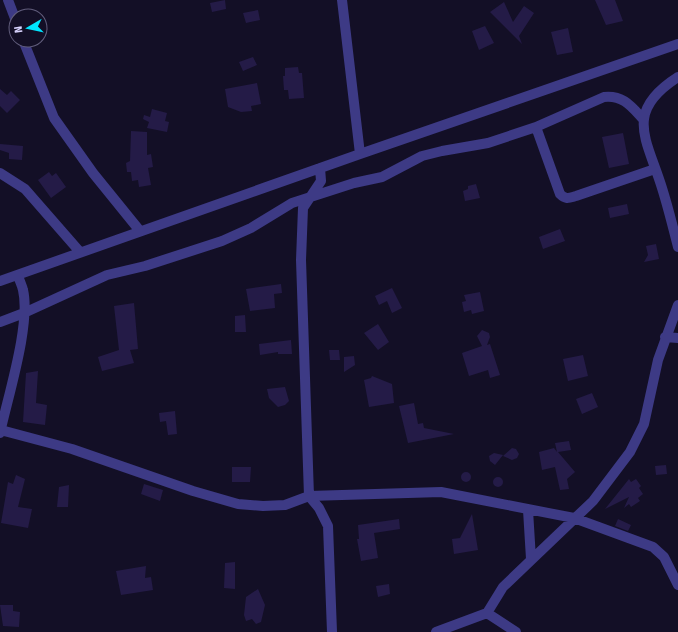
<svg xmlns="http://www.w3.org/2000/svg" width="678" height="632" font-family="'Fira Sans Condensed',sans-serif">
<style>
.building{fill:#241b47}
.lines{fill:none;stroke-linecap:round;stroke-linejoin:round}
.minor{stroke:#3d3a85;stroke-width:10}
</style>
<rect width="100%" height="100%" fill="#130f26"/>
<!-- building -->
<path class="building" d="M225,0L226,9L212,12L210,3Z
M595,0H615L623,21L606,25Z
M504,2L513,22L524,6L534,13L519,36L522,44L490,12Z
M258,10L260,20L246,23L243,13Z
M485,26L494,43L479,50L472,31Z
M568,28L573,52L557,55L551,32Z
M253,57L257,65L243,71L239,62Z
M298,67L299,73H302L304,98L289,99L288,90H284L283,76H285V68Z
M257,83L261,104L251,106L252,111L241,112L228,107L225,89Z
M0,89L7,95L11,91L20,100L7,113L0,106Z
M152,109L167,113L165,121L169,122L167,132L147,128L149,122L143,119L144,115L150,117Z
M131,131L147,132V155L151,154L153,167L148,168L151,185L139,187L138,180L132,181L131,172H127L126,163L130,161Z
M623,133L629,164L609,168L602,137Z
M0,144L23,146L22,160L9,159V153L0,150Z
M49,172L52,176L56,173L66,187L51,198L38,180Z
M476,184L480,198L465,201L463,191L468,189V186Z
M627,204L629,214L610,218L608,208Z
M560,229L565,241L543,249L539,237Z
M656,244L659,259L644,262L648,255L646,246Z
M281,284L282,293L274,294L275,308L250,311L246,289Z
M392,288L402,308L392,313L387,301L379,305L375,296Z
M480,292L484,311L472,314L471,310L464,312L462,302L466,301L464,295Z
M134,303L138,349L130,350L134,363L102,371L98,357L119,350L114,306Z
M245,315L246,332H235V316Z
M378,324L389,342L378,350L364,333Z
M482,330L489,333L490,337L487,345L490,344L500,375L490,378L488,370L469,376L462,353L482,346L477,336Z
M291,340L292,354H278V352L260,355L259,344Z
M329,350H339L340,360H330Z
M583,355L588,376L568,381L563,359Z
M354,356L355,365L344,372V357Z
M38,371L36,403L47,405L45,425L23,422L26,373Z
M372,376L392,384L394,403L369,407L364,380L371,378Z
M285,387L289,401L285,405L278,407L269,398L267,389Z
M592,393L598,407L582,414L576,399Z
M414,403L418,424L423,423L424,428L454,434L408,443L399,406Z
M175,411L177,434L168,435L166,421L160,422L159,413Z
M569,441L571,450L558,452L575,472L567,479L569,489L560,490L555,467L542,470L539,452L554,448L557,452L555,443Z
M512,448L516,449L519,454L517,458L512,460L503,456Z
M494,453L503,455L495,465L490,461L489,456Z
M666,465L667,474L656,475L655,466Z
M232,467H251L250,482H232Z
M461 477a5 5 0 1 1 10 0a5 5 0 1 1-10 0Z
M16,475L25,479L18,507L32,509L28,528L1,523L8,482L13,484Z
M493 482a5 5 0 1 1 10 0a5 5 0 1 1-10 0Z
M629,479L631,482L636,479L641,486L639,488L643,494L638,498L640,501L631,507L629,504L624,508L629,497L605,509Z
M144,484L163,490L160,501L141,494Z
M69,485L68,507H57L59,487Z
M472,514L478,550L454,554L452,539L460,538Z
M399,519L400,529L374,533L378,558L361,561L357,539H359L358,525Z
M618,519L631,525L628,531L615,526Z
M235,562V589L224,588L225,563Z
M146,566L145,578L151,577L153,590L121,595L116,571Z
M389,584L390,594L378,597L376,586Z
M258,589L265,605L261,622L256,624L252,619L246,621L244,615L246,597Z
M0,605H13V611L20,612L19,627L3,626Z"/>
<g class="lines">
<!-- minor -->
<path class="minor" d="M8,0L16,21
M342,0L360,154
M23,40L54,118L93,173L140,231
M678,77C623,112 647,139 662,188C668,207 673,227 678,247
M536,127L560,194C566,200 569,198 576,196L655,169
M320,168L321,181L303,208L301,260L309,496L319,508L328,526L332,632
M0,173L25,189L80,252
M0,281L360,154L678,44
M0,322L24,313L107,275L145,266L222,241L251,228L292,203L354,183L382,177L422,156L442,151L488,143L536,127L604,97C623,95 631,106 643,119
M665,337L678,338
M1,430L72,449L193,491L238,504L263,506L285,505L309,496L441,492L574,518L653,547L664,557L678,585
M0,433C8,396 31,324 23,290C22,285 19,280 18,275
M528,510L531,559
M487,613L503,587L593,501L630,452L644,424L658,360L678,305
M436,632L487,613L516,632"/>
</g>
<!-- north arrow -->
<g transform="translate(28 28) rotate(261)"><circle r="19" fill="#130f26" stroke="#625e7d"/>
<path d="M0-3L7 15L0 10L-7 15Z" fill="#00e5ff"/>
<text y="-6" font-size="11" font-weight="bold" text-anchor="middle" fill="#d9d4ff">N</text>
</g>
</svg>
